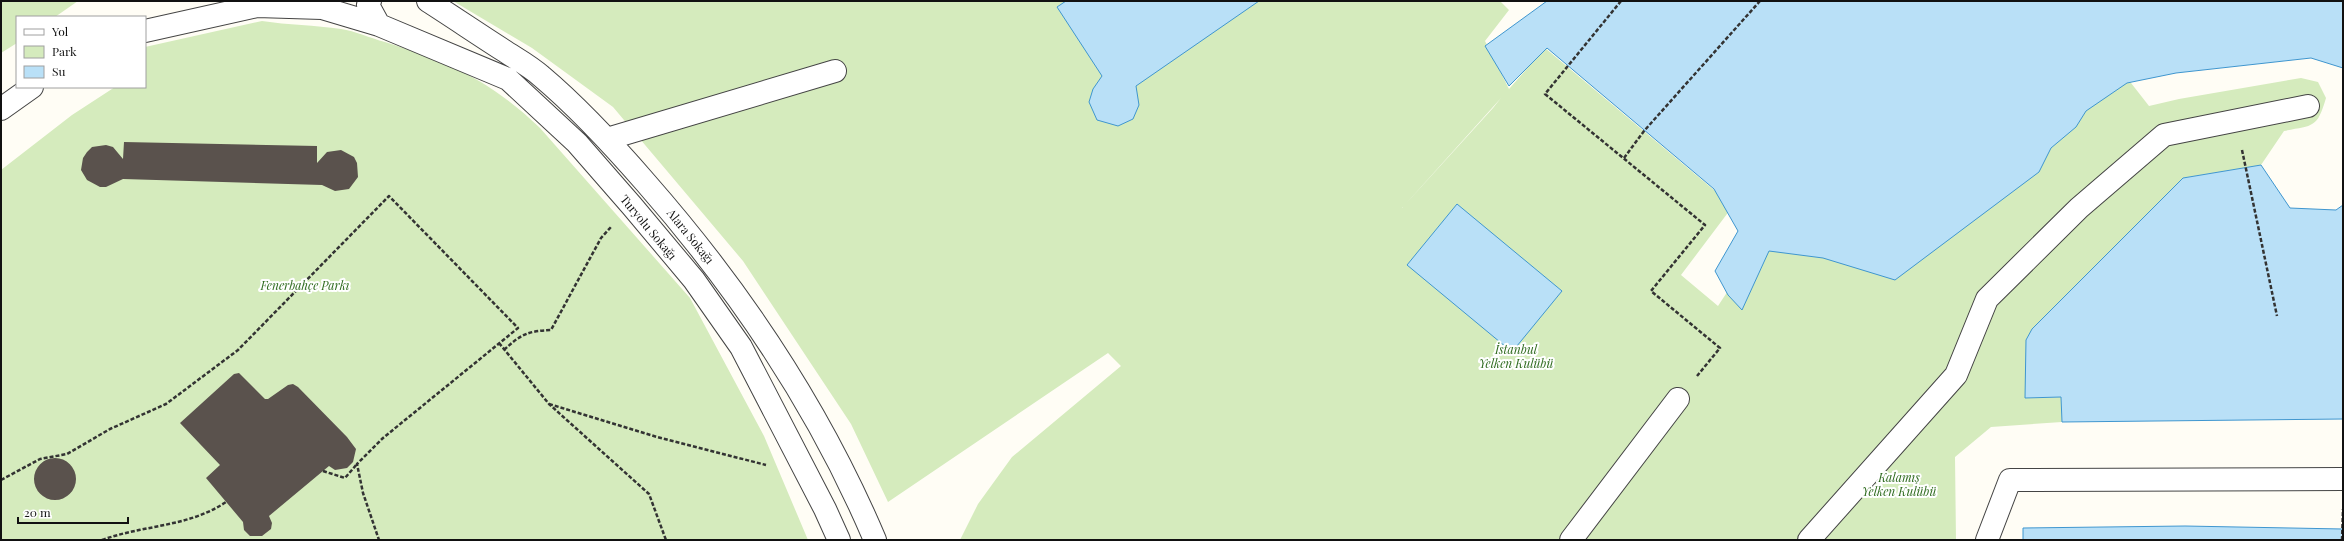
<svg xmlns="http://www.w3.org/2000/svg" width="2344" height="541" font-family="'Playfair Display',serif">
<style>
.green{fill:#d5ebbd;fill-rule:evenodd}
.water{fill:#b9e0f7;stroke:#3f96cf}
.building{fill:#5a524d}
.lines{fill:none;stroke-linecap:round;stroke-linejoin:round}
.minor-casing{stroke:#444;stroke-width:24}
.path{stroke:#333;stroke-width:2.5;stroke-dasharray:4 2;stroke-linecap:butt}
.minor{stroke:#fff;stroke-width:22}
.labels{text-anchor:middle;dominant-baseline:central;stroke-width:4;stroke-linejoin:round;paint-order:stroke}
.street-label{font-size:12px;fill:#111;stroke:#fff}
.park-label{font-size:12px;font-style:italic;fill:#2f6b1f;stroke:#fff}
</style>
<rect width="100%" height="100%" fill="#fffdf5"/>
<!-- green -->
<path class="green" d="M1,1H78L55,17H17V43L1,53Z
M453,1H1500L1509,10L1485,41L1509,89L1545,48L1733,206L1681,275L1718,306L1762,239L2124,74L2149,106L2179,99L2301,78L2318,82L2326,98C2317,129 2313,125 2284,131L2261,165L2183,178L2133,230L2025,398L2061,397L2062,422L1991,427L1955,457L1956,540H960L978,504L1012,457L1121,366L1108,353L888,502L851,424L743,261L613,107L532,48ZM1501,98L1493,108L1402,208Z
M262,21C288,25 315,25 341,29C355,31 370,38 385,42C449,62 491,81 540,128L690,298L764,436L808,540H1V170L72,115L115,87H145V47Z"/>
<!-- water -->
<path class="water" d="M1066,1H1259L1136,86L1139,105L1133,119L1118,126L1097,120L1089,102L1093,89L1102,76L1057,7Z
M1547,1H2343V68L2311,58L2176,73L2127,83L2086,111L2076,127L2051,148L2039,172L1895,280L1823,258L1769,251L1742,310L1728,295L1715,271L1738,231L1714,189L1547,48L1509,86L1485,46Z
M2261,165L2290,208L2336,210L2343,205V419L2062,422L2061,397L2025,398L2026,340L2032,329L2183,178Z
M1457,204L1562,291L1512,352L1407,265Z
M2185,526L2343,529V540H2023V528Z"/>
<!-- building -->
<path class="building" d="M124,142L317,146V163L327,152L341,150L354,157L357,163L358,177L349,189L335,191L322,185L123,179L106,187H100L87,180L81,170L83,158L87,152L92,147L106,145L113,147L123,159Z
M239,373L265,399H268L288,385L293,384L298,387L347,437L356,449L353,462L347,468L335,470L329,466L269,516L272,523L271,529L262,536H250L244,530L243,522L206,478L220,465L180,423L234,374Z
M34 479a21 21 0 1 1 42 0a21 21 0 1 1-42 0Z"/>
<g class="lines">
<!-- minor casing -->
<g class="minor-casing">
<path id="minor" d="M370,1L368,5L379,25L508,79L577,143L632,206L694,280L741,347L825,509L839,540
M428,1C453,17 478,34 503,50C515,58 530,66 541,76C579,108 613,145 646,183C739,289 820,410 875,540
M145,31L257,6L322,8L379,25
M1,109L32,87
M607,139L835,71
M1571,540L1678,399
M1809,540L1956,375L1987,299L2079,208L2164,135L2308,106
M1987,540L2010,480L2343,479"/>
</g>
<!-- path -->
<path class="path" d="M1621,1L1545,94L1705,225L1651,291L1720,348L1697,376
M2242,150L2277,316
M1624,158L1644,131L1760,1
M499,343L549,404L649,494L666,540
M504,350C521,334 528,331 551,330L601,238L611,227
M549,404L657,437L766,465
M323,471L345,478L357,464
M1,480L40,459L67,454L110,429L166,404L238,350L389,196L518,328L383,438L357,464L363,493L379,540
M102,540C143,525 189,527 226,502
M2342,540L2343,509"/>
<!-- minor -->
<use href="#minor" class="minor"/>
</g>
<g class="labels">
<!-- street labels -->
<g class="street-label">
<text transform="translate(649 227) rotate(50)">Turyolu Sokağı</text>
<text transform="translate(691 236) rotate(51)">Alara Sokağı</text>
</g>
<!-- park labels -->
<g class="park-label">
<text x="305" y="285">Fenerbahçe Parkı</text>
<text x="1516" y="349">İstanbul<tspan x="1516" dy="14">Yelken Kulübü</tspan></text>
<text x="1899" y="477">Kalamış<tspan x="1899" dy="14">Yelken Kulübü</tspan></text>
</g>
</g>
<!-- border -->
<rect width="2344" height="541" fill="none" stroke="#111111" stroke-width="4"/>
<!-- legend -->
<rect x="16" y="16" width="130" height="72" fill="#ffffff" stroke="#a0a0a0"/>
<rect x="24" y="29" width="20" height="6" fill="#ffffff" stroke="#a0a0a0"/>
<text x="52" y="36" font-size="12" fill="#111111">Yol</text>
<rect x="24" y="46" width="20" height="12" fill="#d5ebbd" stroke="#a0a0a0"/>
<text x="52" y="56" font-size="12" fill="#111111">Park</text>
<rect x="24" y="66" width="20" height="12" fill="#b9e0f7" stroke="#a0a0a0"/>
<text x="52" y="76" font-size="12" fill="#111111">Su</text>
<!-- scale -->
<path d="M18 517v6h110v-6" fill="none" stroke="#111111" stroke-width="2"/>
<text x="24" y="517" font-size="12" fill="#111111" stroke="#ffffff" stroke-width="3" paint-order="stroke">20 m</text>
</svg>
